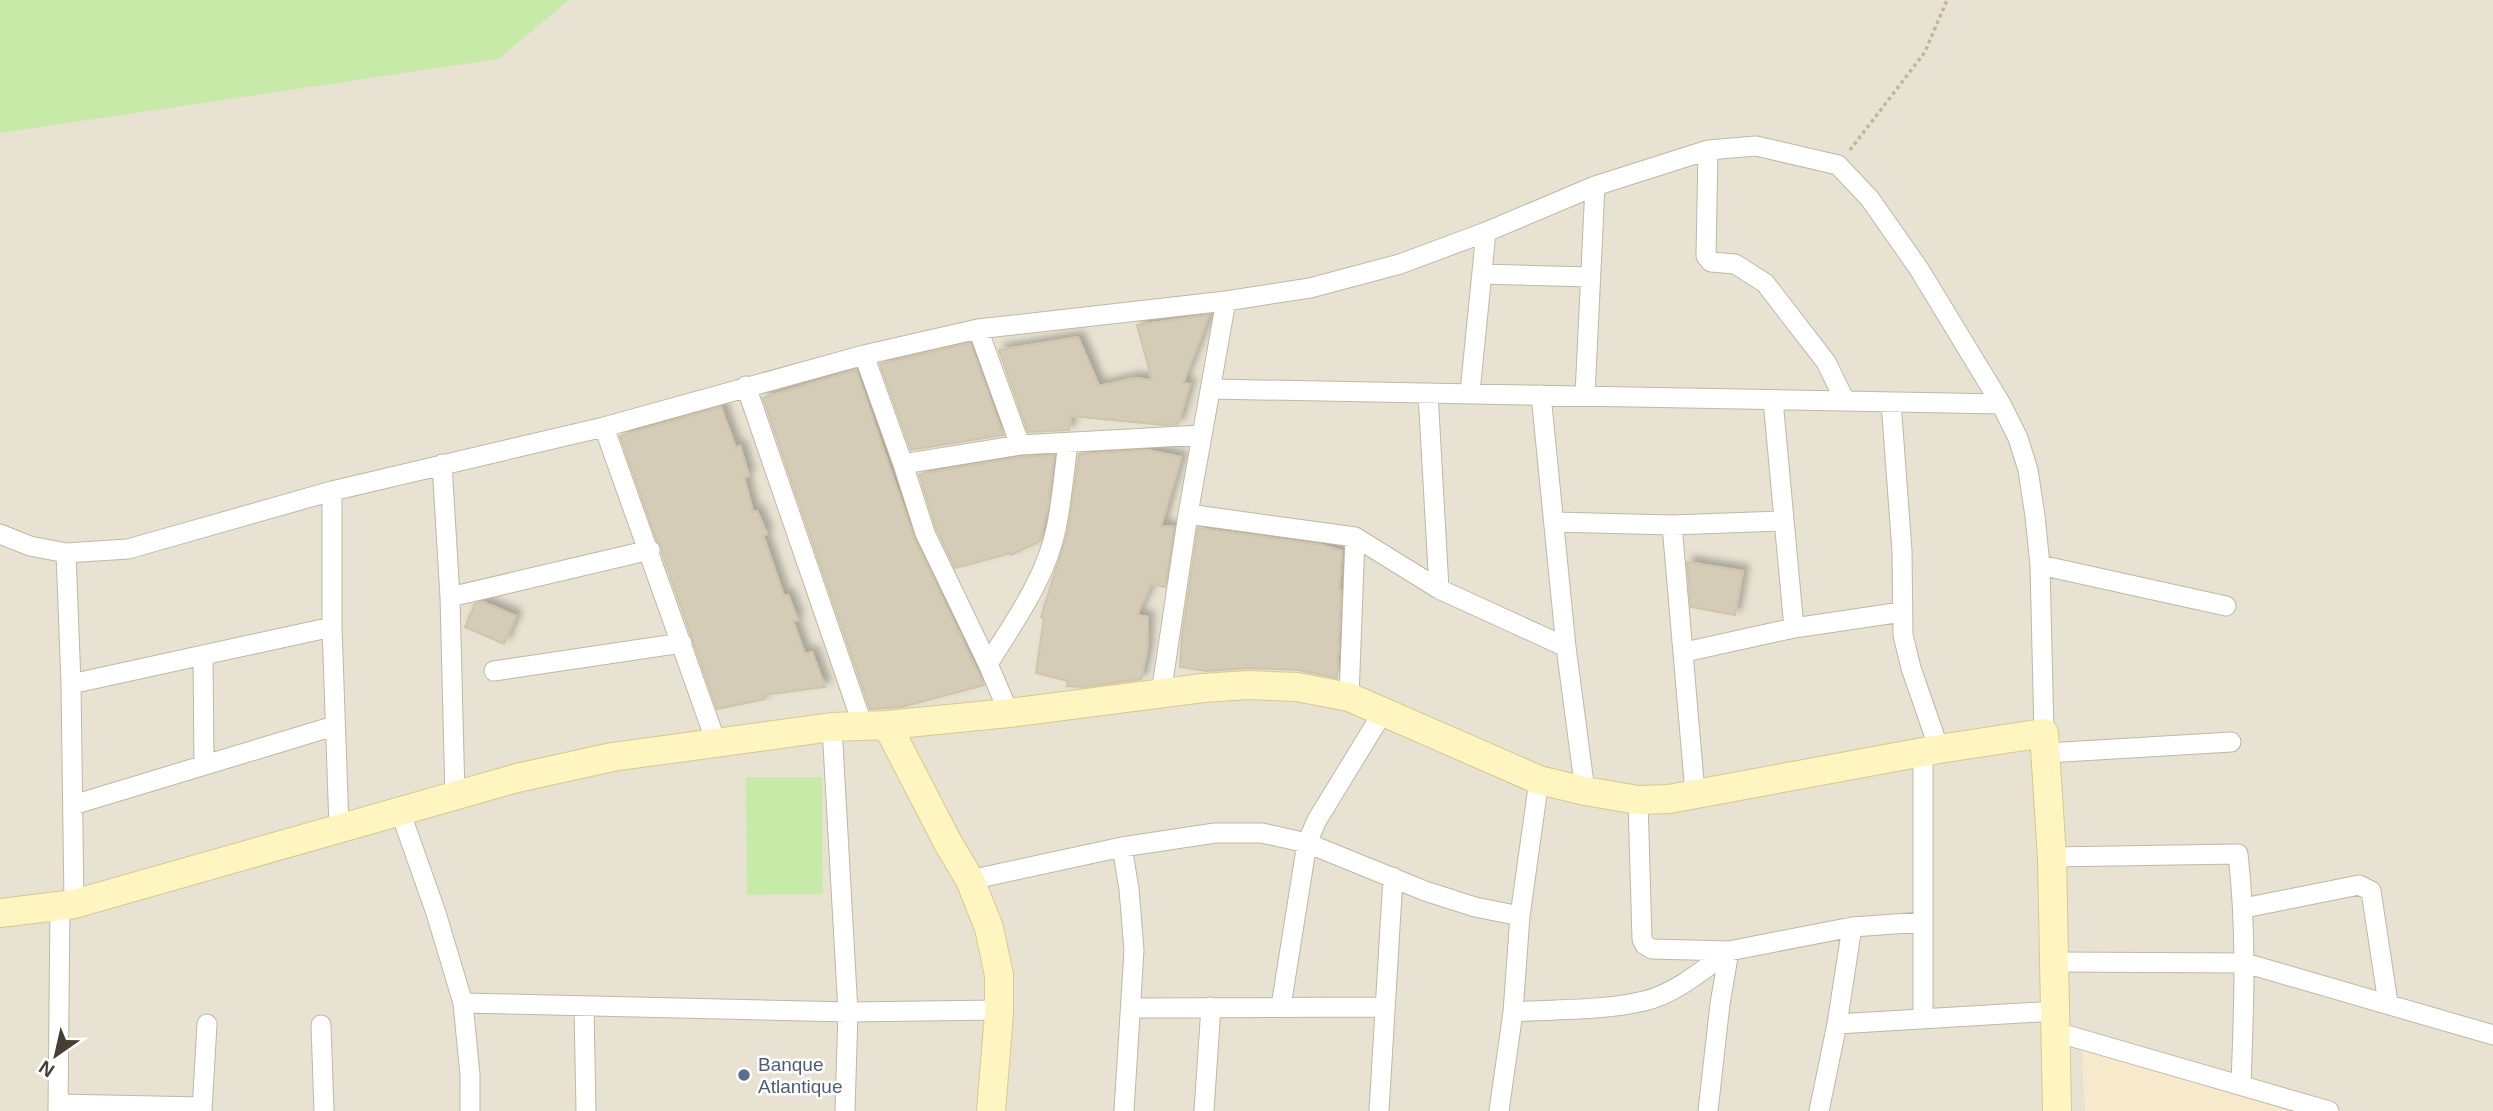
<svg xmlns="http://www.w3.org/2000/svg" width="2493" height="1111" font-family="Arial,sans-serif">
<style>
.residential{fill:#e7e2d1}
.commercial{fill:#f7e9cc}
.green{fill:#c7eaa9}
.building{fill:#d5ccb8;stroke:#d0c5ab;stroke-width:2;filter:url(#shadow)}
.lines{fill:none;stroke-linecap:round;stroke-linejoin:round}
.street-casing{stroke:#bfb8a5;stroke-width:21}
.secondary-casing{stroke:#d6c990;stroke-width:30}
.path{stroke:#c1b696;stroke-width:3.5;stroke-dasharray:3.5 3.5;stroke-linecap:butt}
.street{stroke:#fff;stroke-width:19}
.secondary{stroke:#fff5c1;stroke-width:28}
.service-dot{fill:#5c6f8a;stroke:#fff;stroke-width:2.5}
.labels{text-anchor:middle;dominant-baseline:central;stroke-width:5;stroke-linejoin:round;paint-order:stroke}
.service-label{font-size:19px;fill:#4e5e75;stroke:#fff;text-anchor:start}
</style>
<defs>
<filter id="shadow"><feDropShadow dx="5.5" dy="-5.5" stdDeviation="3.5" flood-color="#0004"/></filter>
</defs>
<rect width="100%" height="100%" fill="#f3f0e3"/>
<!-- residential -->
<path class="residential" d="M0,0H2493V1111H0Z"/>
<!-- commercial -->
<path class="commercial" d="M2082,1050L2291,1111H2085Z"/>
<!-- green -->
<path class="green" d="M0,0H569L498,59L0,133Z
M746,777H822L823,894L747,895Z"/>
<!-- building -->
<path class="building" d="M1209,315L1183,383L1190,384L1178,424L1164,425L1071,416L1069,430L1028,432L999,350L1078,337L1099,386L1134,378L1152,380L1137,325Z
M970,343L1003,435L911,450L880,364Z
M856,370L914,538L984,685L901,707L870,709L763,398Z
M721,407L736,448L740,446L749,476L744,477L753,512L757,511L767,534L763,535L784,596L788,595L798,620L793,621L805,654L812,652L825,687L763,695L765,699L717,709L662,553V547L657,541L620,436Z
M1147,450L1181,457L1161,526L1174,527L1165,587L1151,584L1137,615L1148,617L1147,650L1141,679L1083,687L1067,686L1068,681L1036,673L1044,618L1041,617L1068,531L1079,454Z
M1054,455L1048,506L1040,541L1011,555V553L955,568L936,528L919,474L1021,457Z
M1198,528L1322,545L1342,551L1339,590H1341L1337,678L1298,670L1249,668L1207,671L1180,667L1182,636Z
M1687,562L1743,571L1735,615L1691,607Z
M483,602L516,616L504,644L465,627L475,604Z"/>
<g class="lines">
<!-- street casing -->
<g class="street-casing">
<path id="street" d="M1708,150L1706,256L1711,262L1735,264L1765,283L1826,362L1845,401
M1483,274L1589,277
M978,329L1020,445
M864,355L903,464L925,533L988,664L1009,713
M746,386L863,726
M1212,389L2001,404
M1470,392L1486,232
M1428,393L1439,589
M1541,395L1566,647L1585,791
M1585,395L1595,186
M1773,400L1794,628
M1891,402L1902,551L1903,635L1911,668L1939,749
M604,427L716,742
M442,464L450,597L455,796
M903,464L1020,445L1201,435
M332,491V627L339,827
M1188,514L1355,537L1439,589L1566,647
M1554,522L1672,525L1783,521
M1672,525L1695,793
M0,534L30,546L66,553L128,549L332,491L604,427L864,355L978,329L1226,301L1310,288L1400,264L1486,232L1595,186L1708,150L1756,146L1838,165L1870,199L1919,269L2001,404L2018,438L2028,470L2035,516L2040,565L2044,733
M66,553L71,684L74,904
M2040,565L2226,606
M450,597L650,550
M1685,652L1794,628L1902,612
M203,655L204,764
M988,664C1014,622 1046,578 1056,529C1062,501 1064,472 1068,443
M494,671L682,643
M71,684L332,627
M1161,694L1188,514L1226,301
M1349,697L1355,537
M832,727L848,1012L845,1111
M1923,752V1018
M2047,753L2231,742
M1638,800L1642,939L1645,945L1652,949L1729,951L1852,927L1923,922
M73,805L334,726
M400,811L436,913L463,1003L470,1075V1111
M1122,847L1129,889L1134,950L1124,1111
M2052,857L2238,854C2247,933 2244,1005 2241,1084
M970,880L1122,847L1215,833H1262L1307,843L1425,891L1475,907L1520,916
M2244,908L2359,885L2371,891L2388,1003
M2055,962L2245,963L2493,1035
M463,1003L848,1012L999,1010
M1281,1006L1307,843L1317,820L1383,712
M584,1007L586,1111
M1132,1008L1384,1007
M1513,1012C1556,1009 1602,1011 1644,1001C1675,994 1704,969 1729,951
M1837,1024L2056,1011
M321,1025L324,1111
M2056,1032L2329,1111
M58,1104L202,1107
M58,1111L60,907
M202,1111L207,1024
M1204,1111L1211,1007
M1379,1111L1393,877
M1499,1111L1513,1012L1520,916L1539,780
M1708,1111L1720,1004L1729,951
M1819,1111L1837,1024L1852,927"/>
</g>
<!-- secondary casing -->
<g class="secondary-casing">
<path id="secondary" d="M887,725L948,843L970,880L989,928L999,975V1014L991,1111
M0,913L74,904L517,778L612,757L832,727L887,725L1009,713L1203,688L1248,685L1297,687L1349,697L1539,780L1585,791L1638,800L1669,799L1939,749L2044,733L2052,857L2057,1111"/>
</g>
<!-- path -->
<path class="path" d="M1850,150L1925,52L1947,0"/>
<!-- street -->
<use href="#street" class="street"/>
<!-- secondary -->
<use href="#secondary" class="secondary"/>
</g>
<!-- markers -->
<circle class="service-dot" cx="744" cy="1075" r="7"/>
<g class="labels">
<!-- service labels -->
<g class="service-label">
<text x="758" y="1064">Banque<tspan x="758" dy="22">Atlantique</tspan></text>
</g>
</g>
<!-- north arrow -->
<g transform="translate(56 1055) rotate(214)" stroke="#ffffff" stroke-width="5" paint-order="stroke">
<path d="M0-5L12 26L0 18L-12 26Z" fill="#454033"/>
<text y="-10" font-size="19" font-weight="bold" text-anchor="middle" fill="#454033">N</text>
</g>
</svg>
